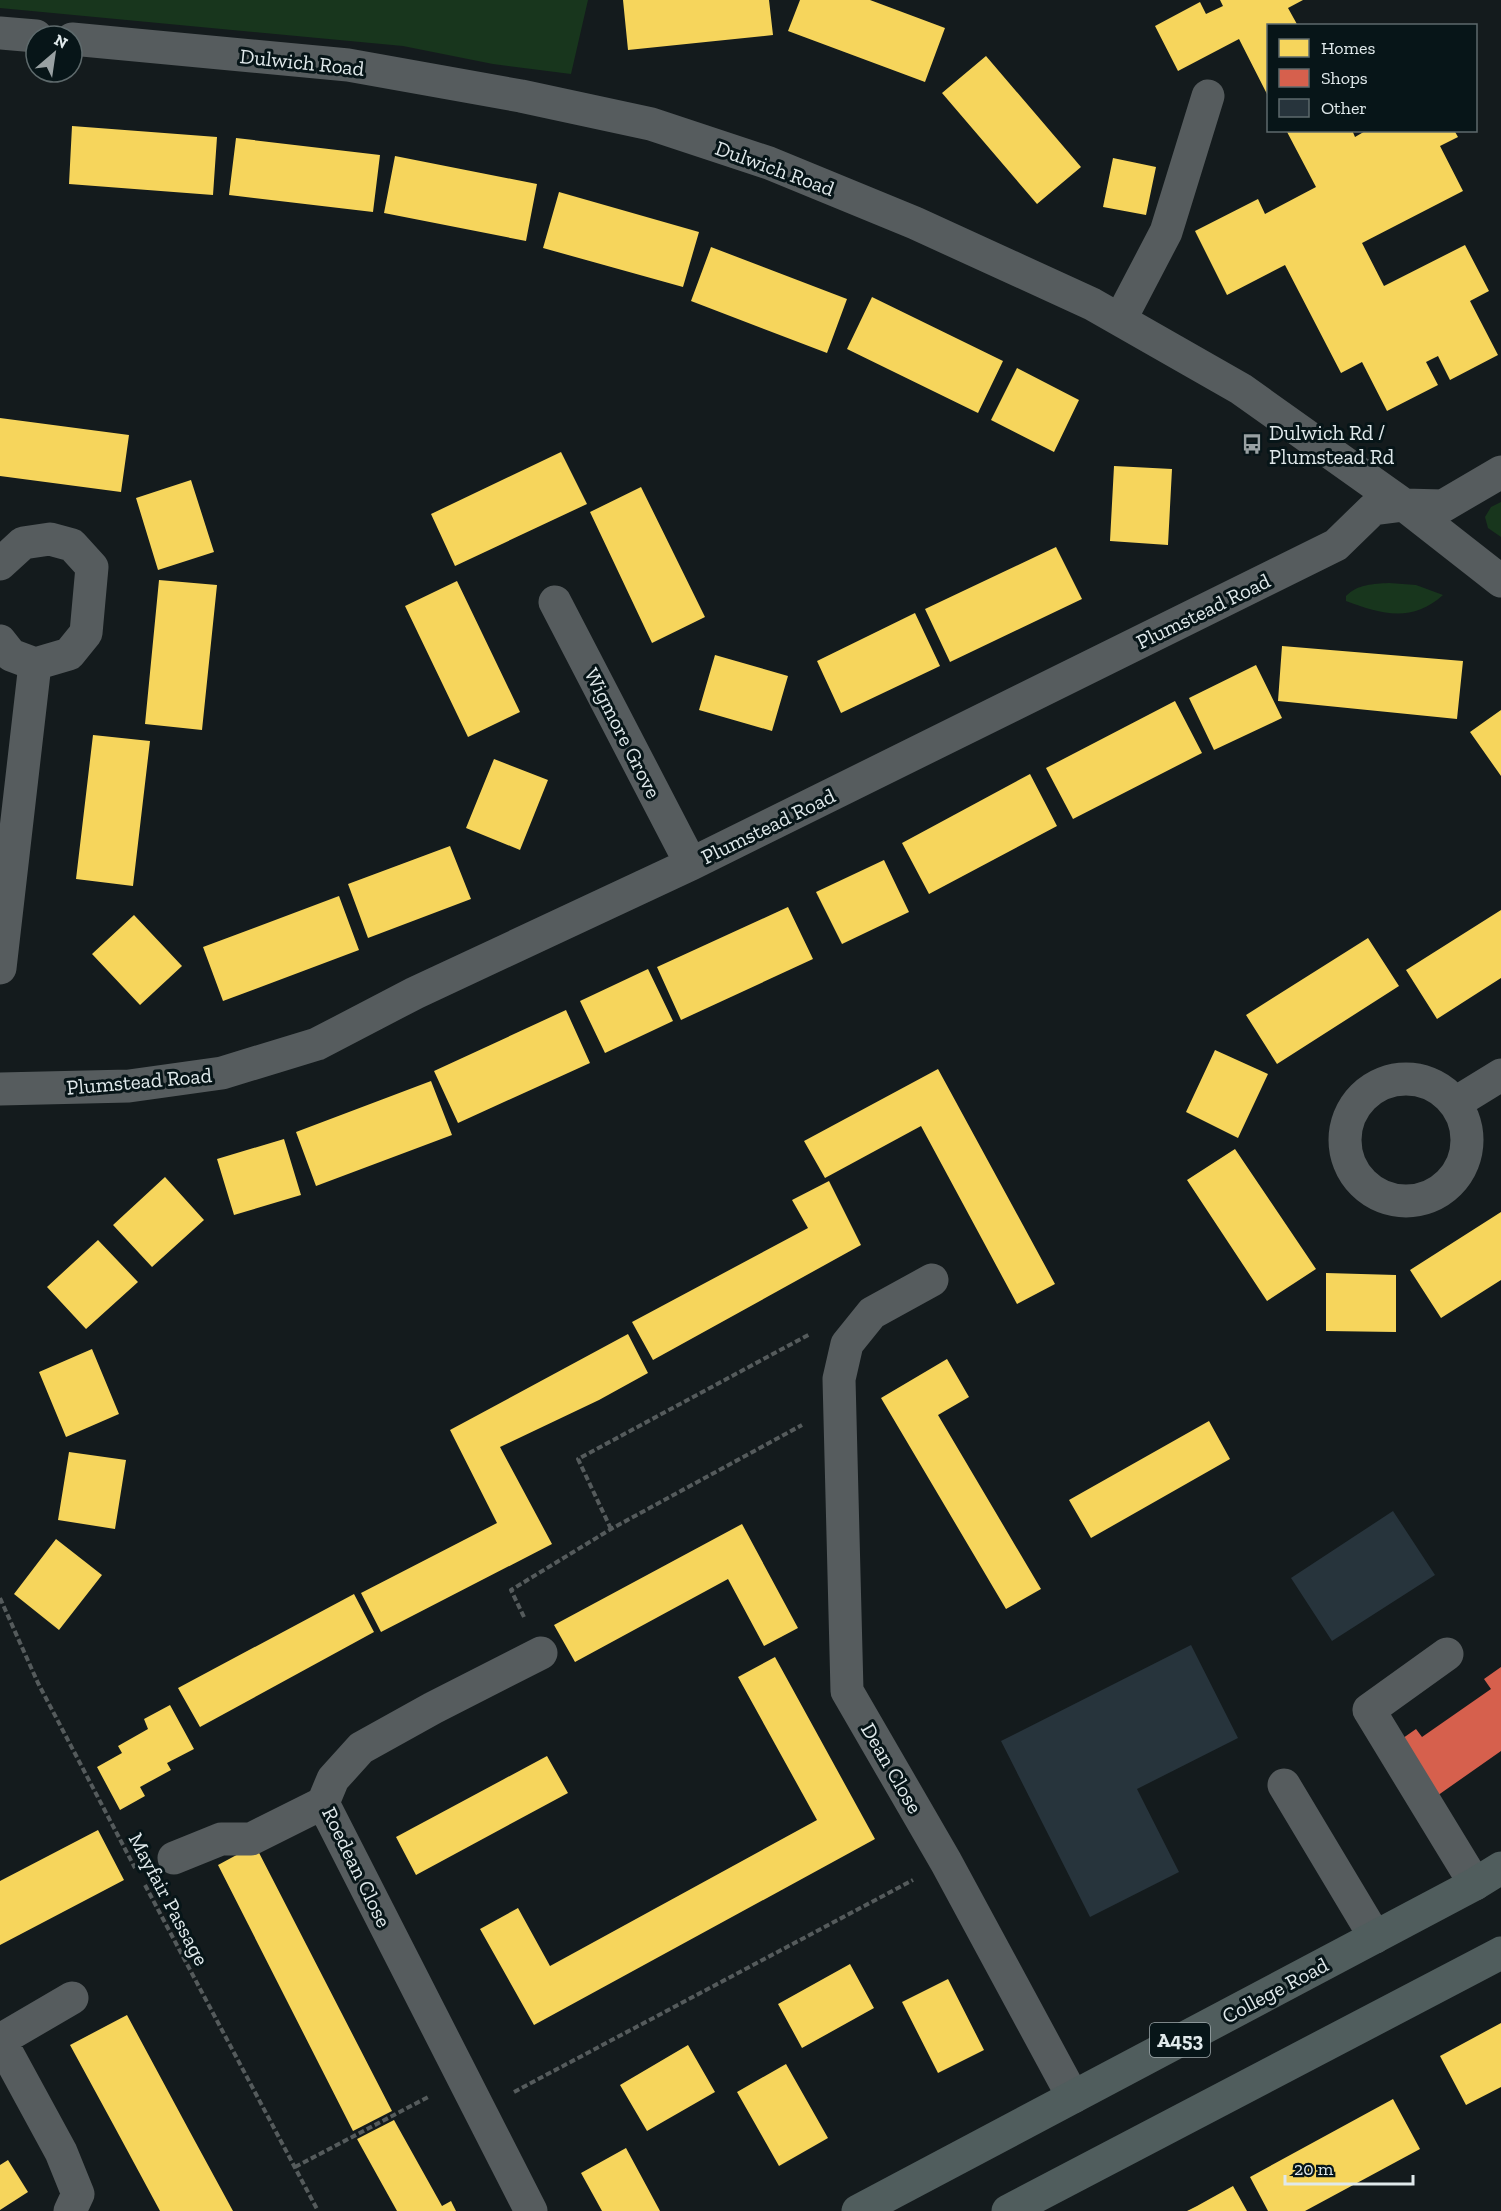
<svg xmlns="http://www.w3.org/2000/svg" width="1501" height="2211" font-family="'Zilla Slab',serif">
<style>
.green{fill:#18361d}
.homes{fill:#f6d55c}
.shops{fill:#d6604d}
.building{fill:#27343c}
.lines{fill:none;stroke-linecap:round;stroke-linejoin:round}
.path{stroke:#555b5c;stroke-width:4;stroke-dasharray:6 3;stroke-linecap:butt}
.minor{stroke:#565c5e;stroke-width:33}
.major{stroke:#505d5d;stroke-width:33}
.labels{text-anchor:middle;dominant-baseline:central;stroke-width:6;stroke-linejoin:round;paint-order:stroke}
.shield{fill:#071518;stroke:#9fa9ac;stroke-width:1.5}
.shield-label{font-size:20px;font-weight:bold;fill:#e0e9eb}
.street-label{font-size:21px;fill:#e0e9eb;stroke:#071518}
.poi-label{font-size:21px;fill:#e0e9eb;stroke:#071518;text-anchor:start}
</style>
<rect width="100%" height="100%" fill="#141b1d"/>
<!-- green -->
<path class="green" d="M0,0H588L571,74L493,64L403,46L0,8Z
M1501,502V537L1488,528L1485,517L1491,507Z
M1389,583L1416,585L1443,595C1412,623 1381,614 1346,601V596C1358,584 1373,584 1389,583Z"/>
<!-- homes -->
<path class="homes" d="M623,0H769L773,35L628,50Z
M800,0H870L945,28L925,82L788,31Z
M1220,0H1303L1288,8L1298,26H1268V96L1239,39L1178,71L1155,26L1200,2L1206,14L1223,6Z
M986,56L1081,167L1037,204L942,93Z
M72,126L217,137L213,195L69,184Z
M1286,130H1352L1355,137L1367,130H1454L1458,137L1440,146L1463,191L1362,243L1384,286L1465,245L1489,291L1470,301L1498,355L1450,380L1438,356L1426,362L1438,385L1387,411L1362,362L1341,373L1285,265L1227,295L1195,231L1258,199L1265,214L1316,187Z
M236,138L380,155L373,212L229,195Z
M395,156L537,184L526,241L384,213Z
M1113,158L1156,167L1146,215L1103,207Z
M559,192L699,232L683,287L543,248Z
M711,247L847,299L827,353L691,301Z
M872,297L1003,361L978,413L847,349Z
M1017,368L1079,400L1054,452L991,420Z
M0,418L129,435L121,492L0,476Z
M561,452L587,504L455,566L431,514Z
M1114,466L1172,469L1168,545L1110,541Z
M191,480L214,552L158,570L136,498Z
M641,487L705,617L652,643L590,512Z
M1056,547L1082,599L950,662L925,609Z
M159,580L217,585L202,730L145,724Z
M457,581L520,712L468,737L405,606Z
M915,613L940,666L841,713L817,661Z
M1282,646L1463,661L1457,719L1278,701Z
M715,655L788,676L772,731L699,710Z
M1256,665L1282,718L1214,750L1189,698Z
M1175,701L1202,753L1073,819L1046,768Z
M1501,710V776L1470,732Z
M93,735L150,741L133,886L76,879Z
M494,759L548,780L520,850L466,828Z
M1030,774L1057,826L929,894L902,843Z
M450,846L471,899L368,938L348,884Z
M884,860L909,912L842,944L816,892Z
M339,896L359,950L223,1001L203,947Z
M788,907L813,959L681,1020L657,967Z
M1501,910V978L1437,1019L1406,970Z
M134,915L182,966L140,1005L92,954Z
M1368,938L1399,986L1277,1064L1246,1015Z
M648,969L673,1021L605,1053L580,1001Z
M566,1010L590,1063L458,1123L434,1071Z
M1215,1050L1268,1074L1238,1138L1186,1112Z
M938,1069L1055,1284L1017,1304L921,1126L825,1178L804,1141Z
M431,1081L452,1135L316,1186L296,1132Z
M284,1139L301,1195L234,1215L217,1159Z
M1235,1149L1316,1269L1267,1301L1187,1180Z
M165,1177L204,1220L152,1267L113,1225Z
M829,1181L861,1245L653,1360L632,1322L808,1228L792,1200Z
M1501,1212V1280L1441,1318L1410,1270Z
M98,1240L138,1282L86,1329L47,1287Z
M1326,1273L1396,1275V1332L1326,1331Z
M628,1334L648,1373L599,1400L500,1447L552,1544L381,1632L361,1593L497,1523L450,1430Z
M92,1349L119,1414L66,1437L39,1372Z
M947,1359L969,1397L938,1415L1041,1589L1006,1609L881,1398Z
M1209,1421L1230,1459L1091,1538L1069,1500Z
M69,1452L126,1460L115,1529L58,1520Z
M742,1524L798,1628L764,1646L728,1579L575,1662L554,1625Z
M56,1539L102,1575L59,1630L14,1594Z
M354,1594L374,1632L200,1727L178,1688Z
M775,1657L875,1839L534,2025L480,1929L518,1908L550,1966L817,1820L738,1677Z
M170,1705L194,1749L167,1763L171,1770L140,1787L145,1796L120,1810L97,1767L122,1753L118,1746L148,1729L144,1719Z
M547,1756L568,1793L416,1875L396,1837Z
M98,1830L124,1880L0,1945V1881Z
M255,1845L392,2111L353,2131L218,1865Z
M850,1964L874,2008L802,2048L778,2004Z
M948,1979L984,2050L938,2073L902,2002Z
M127,2015L190,2132L233,2211H160L113,2124L70,2045Z
M1501,2023V2087L1466,2105L1440,2056Z
M688,2045L715,2092L647,2131L620,2085Z
M786,2064L828,2138L779,2166L737,2092Z
M1393,2099L1420,2149L1305,2211H1268L1250,2177Z
M394,2120L442,2206L451,2201L456,2211H397L357,2139Z
M626,2148L660,2211H602L581,2173Z
M8,2160L28,2192L0,2210V2165Z
M1233,2186L1247,2211H1187L1197,2206Z"/>
<!-- shops -->
<path class="shops" d="M1501,1667V1751L1434,1798L1396,1743L1416,1729L1422,1737L1491,1689L1484,1679Z"/>
<!-- building -->
<path class="building" d="M1393,1511L1435,1575L1332,1641L1291,1578Z
M1191,1645L1238,1738L1137,1789L1179,1872L1090,1917L1001,1741Z"/>
<g class="lines">
<!-- path -->
<path class="path" d="M611,1529L578,1459L810,1334
M0,1598L38,1683L135,1868
M524,1617L511,1590L611,1529L802,1425
M145,1885L318,2211
M514,2092L913,1880
M295,2167L430,2096"/>
<!-- minor -->
<path class="minor" d="M0,33L36,36
M72,39L348,65L521,96L651,124L769,163L915,223L1092,304L1241,389L1404,505L1501,581
M1120,320L1166,232L1208,96
M0,564L23,543L50,539L72,545L92,567L86,633L69,654L35,664L11,655L0,641
M555,602L691,864
M0,968L35,664
M1345 1140a61 61 0 1 1 122 0a61 61 0 1 1-122 0Z
M0,1089L129,1086L222,1073L317,1044L415,993L691,864L1336,545L1373,509L1404,505L1443,506L1501,472
M1457,1102L1501,1075
M932,1280L872,1313L847,1344L839,1379L847,1691L946,1862L1073,2097
M1447,1654L1369,1710L1475,1884
M1284,1785L1375,1937
M174,1858L221,1839H251L323,1803
M0,2040L61,2152L78,2194L70,2211
M0,2040L72,1998
M531,2211L323,1803L333,1779L361,1748L433,1708L541,1653"/>
<!-- major -->
<path class="major" d="M858,2211L1475,1884L1501,1868
M1008,2211L1501,1953"/>
</g>
<!-- icons -->
<defs>
<g id="bus-bare" transform="scale(1.62)"><path d="M-5-6H5V4H4V6H2V4H-2V6H-4V4H-5ZM-3.5-4V0h7V-4ZM-3.5 1.2v1.5H-2V1.2ZM2 1.2v1.5H3.5V1.2Z" fill="#99a1a3" stroke="#071518" stroke-width="2.5" paint-order="stroke"/></g>
</defs>
<g fill-rule="evenodd">
<use href="#bus-bare" x="1252" y="444"/>
</g>
<g class="labels">
<!-- shield labels -->
<rect class="shield" x="1150" y="2023" width="60" height="34" rx="4.5"/>
<g class="shield-label">
<text x="1180" y="2040">A453</text>
</g>
<!-- street labels -->
<g class="street-label">
<text transform="translate(302 62) rotate(6)">Dulwich Road</text>
<text transform="translate(775 168) rotate(20)">Dulwich Road</text>
<text transform="translate(1203 611) rotate(-26)">Plumstead Road</text>
<text transform="translate(623 733) rotate(63)">Wigmore Grove</text>
<text transform="translate(768 826) rotate(-26)">Plumstead Road</text>
<text transform="translate(139 1081) rotate(-5)">Plumstead Road</text>
<text transform="translate(892 1768) rotate(60)">Dean Close</text>
<text transform="translate(357 1867) rotate(64)">Roedean Close</text>
<text transform="translate(169 1899) rotate(62)">Mayfair Passage</text>
<text transform="translate(1275 1990) rotate(-28)">College Road</text>
</g>
<!-- poi labels -->
<g class="poi-label">
<text x="1269" y="432">Dulwich Rd /<tspan x="1269" dy="24">Plumstead Rd</tspan></text>
</g>
</g>
<!-- legend -->
<rect x="1267" y="24" width="210" height="108" fill="#071518" stroke="#5e6a6c" stroke-width="1.5"/>
<rect x="1279" y="39" width="30" height="18" fill="#f6d55c" stroke="#5e6a6c" stroke-width="1.5"/>
<text x="1321" y="54" font-size="18" fill="#e0e9eb">Homes</text>
<rect x="1279" y="69" width="30" height="18" fill="#d6604d" stroke="#5e6a6c" stroke-width="1.5"/>
<text x="1321" y="84" font-size="18" fill="#e0e9eb">Shops</text>
<rect x="1279" y="99" width="30" height="18" fill="#27343c" stroke="#5e6a6c" stroke-width="1.5"/>
<text x="1321" y="114" font-size="18" fill="#e0e9eb">Other</text>
<!-- north arrow -->
<g transform="translate(54 54) rotate(29)"><circle r="28" fill="#071518" stroke="#5e6a6c" stroke-width="1.5"/>
<path d="M0-4.5L10 22L0 15L-10 22Z" fill="#99a1a3"/>
<text y="-9" font-size="16" font-weight="bold" text-anchor="middle" fill="#e0e9eb">N</text>
</g>
<!-- scale -->
<path d="M1285 2175v9h128v-9" fill="none" stroke="#e0e9eb" stroke-width="3"/>
<text x="1294" y="2175" font-size="18" fill="#e0e9eb" stroke="#071518" stroke-width="4.5" paint-order="stroke">20 m</text>
</svg>
